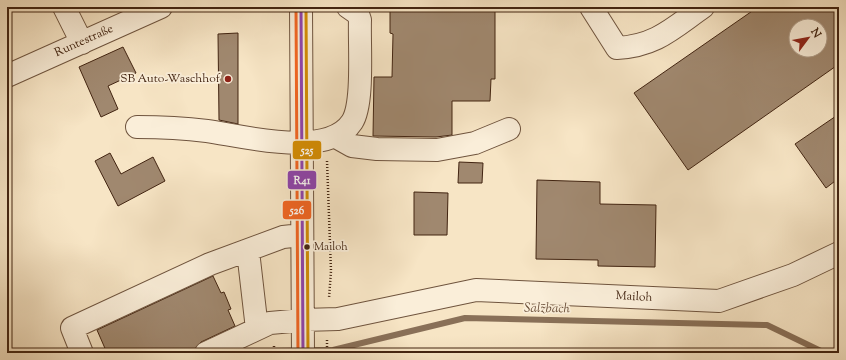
<svg xmlns="http://www.w3.org/2000/svg" width="846" height="360" font-family="'Sorts Mill Goudy',serif">
<style>
.lines{fill:none;stroke-linecap:round;stroke-linejoin:round}
.stream{stroke:#897058;stroke-width:6}
.building{fill:#a0886f;stroke:#422411;fill-rule:evenodd}
.minor-casing{stroke:#6f543e;stroke-width:24}
.path{stroke:#422411;stroke-width:2.5;stroke-dasharray:1 2;stroke-linecap:butt}
.minor{stroke:#faeed9;stroke-width:22}
.bus-1-casing{stroke:#faeed9;stroke-width:6}
.bus-2-casing{stroke:#faeed9;stroke-width:6}
.bus-3-casing{stroke:#faeed9;stroke-width:6}
.bus-1{stroke:#8e44ad;stroke-width:3}
.bus-2{stroke:#f26522;stroke-width:3}
.bus-3{stroke:#d38c03;stroke-width:3}
.poi-dot{fill:#8f2418;stroke:#faeed9;stroke-width:1.5}
.bus-dot{fill:#422411;stroke:#faeed9;stroke-width:1.5}
.labels{text-anchor:middle;dominant-baseline:central;stroke-width:3.5;stroke-linejoin:round;paint-order:stroke}
.bus-label{font-size:11px;fill:#422411;stroke:#faeed9;text-anchor:start}
.street-label{font-size:12px;fill:#422411;stroke:#faeed9}
.poi-label{font-size:12px;fill:#422411;stroke:#faeed9;text-anchor:end}
.water-label{font-size:13px;font-style:italic;fill:#664a35;stroke:#faeed9}
.line-badge{stroke:#faeed9;stroke-width:1.5}
.badge-label{font-size:11px;text-anchor:middle;font-weight:bold;fill:#fff}
</style>
<rect width="100%" height="100%" fill="#f7e5c5"/>
<filter id="stains"><feTurbulence type="fractalNoise" baseFrequency=".005" numOctaves="4"/><feColorMatrix values="0 0 0 0 .2 0 0 0 0 .09 0 0 0 0 .02 0 0 0 .5 -.17"/></filter>
<radialGradient id="worn" r=".72"><stop offset=".6" stop-color="#630" stop-opacity="0"/><stop offset="1" stop-color="#630" stop-opacity=".3"/></radialGradient>
<g class="lines">
<!-- stream -->
<path class="stream" d="M267,353L270,351L333,350L465,318L767,325L825,353"/>
</g>
<!-- building -->
<path class="building" d="M390,7H495V79H491L490,101H452V135L436,137L373,136L374,77H392L393,34L390,33Z
M758,7H839V64L688,170L634,93ZM796,26H820V50H796Z
M238,33V124L219,120L218,34Z
M123,47L136,73L108,86L118,109L101,117L79,67Z
M839,114V178L826,188L795,144Z
M110,153L121,174L153,157L165,181L118,206L95,161Z
M459,162L483,163L482,183H458Z
M537,180L600,182V204L656,205L655,267L598,266V260L536,259Z
M414,192L448,193L447,235H414Z
M213,276L221,293L224,292L231,309L228,310L235,326L201,342L195,349L186,353H107L97,330Z"/>
<g class="lines">
<!-- minor casing -->
<g class="minor-casing">
<path id="minor" d="M64,7L82,43
M301,7L303,353
M591,7L617,48C656,46 673,28 703,7
M7,76L161,7
M137,127C161,127 183,128 207,131C243,136 328,159 352,122C364,104 359,44 360,20L358,14L348,7
M336,137L352,146L377,149L437,150L475,143L509,129
M248,251L257,329
M82,353L72,328L210,264L283,237L302,235
M206,353L270,323L303,320L338,319L476,290L719,301L793,275L839,253"/>
</g>
<!-- path -->
<path class="path" d="M327,161L331,271L329,298
M274,353V345
M327,353V340"/>
<!-- minor -->
<use href="#minor" class="minor"/>
<!-- bus-1 casing -->
<g class="bus-1-casing">
<path id="bus-1" d="M301,7L303,353"/>
</g>
<!-- bus-2 casing -->
<g class="bus-2-casing">
<path id="bus-2" d="M296,7L298,353"/>
</g>
<!-- bus-3 casing -->
<g class="bus-3-casing">
<path id="bus-3" d="M306,7L308,353"/>
</g>
<!-- bus-1 -->
<use href="#bus-1" class="bus-1"/>
<!-- bus-2 -->
<use href="#bus-2" class="bus-2"/>
<!-- bus-3 -->
<use href="#bus-3" class="bus-3"/>
</g>
<!-- markers -->
<circle class="poi-dot" cx="228" cy="79" r="4"/>
<circle class="bus-dot" cx="307" cy="247" r="3.5"/>
<g class="labels">
<!-- bus labels -->
<g class="bus-label">
<text x="314" y="247">Mailoh</text>
</g>
<!-- street labels -->
<g class="street-label">
<text transform="translate(84 41) rotate(-24)">Runtestraße</text>
<text transform="translate(634 297) rotate(3)">Mailoh</text>
</g>
<!-- poi labels -->
<g class="poi-label">
<text x="220" y="79">SB Auto-Waschhof</text>
</g>
<!-- water labels -->
<g class="water-label">
<text transform="translate(547 309) rotate(1)">Salzbach</text>
</g>
</g>
<g class="line-badge">
<rect x="292" y="140" width="30" height="20" rx="4" fill="#d38c03"/>
<rect x="287" y="170" width="30" height="20" rx="4" fill="#8e44ad"/>
<rect x="282" y="200" width="30" height="20" rx="4" fill="#f26522"/>
</g>
<g class="badge-label">
<text x="307" y="154">525</text>
<text x="302" y="184">R41</text>
<text x="297" y="214">526</text>
</g>
<!-- margin -->
<rect width="846" height="360" fill="none" stroke="#f7e5c5" stroke-width="24"/>
<rect x="8" y="8" width="830" height="344" fill="none" stroke="#422411" stroke-width="2"/>
<rect x="12" y="12" width="822" height="336" fill="none" stroke="#422411"/>
<!-- north arrow -->
<g transform="translate(808 38) rotate(58)"><circle r="19" fill="#faeed9" stroke="#b09d89"/>
<path d="M0-3L7 15L0 10L-7 15Z" fill="#8f2418"/>
<text y="-6" font-size="11" font-weight="bold" text-anchor="middle" fill="#422411">N</text>
</g>
<rect width="100%" height="100%" filter="url(#stains)"/>
<rect width="100%" height="100%" fill="url(#worn)"/>
</svg>
